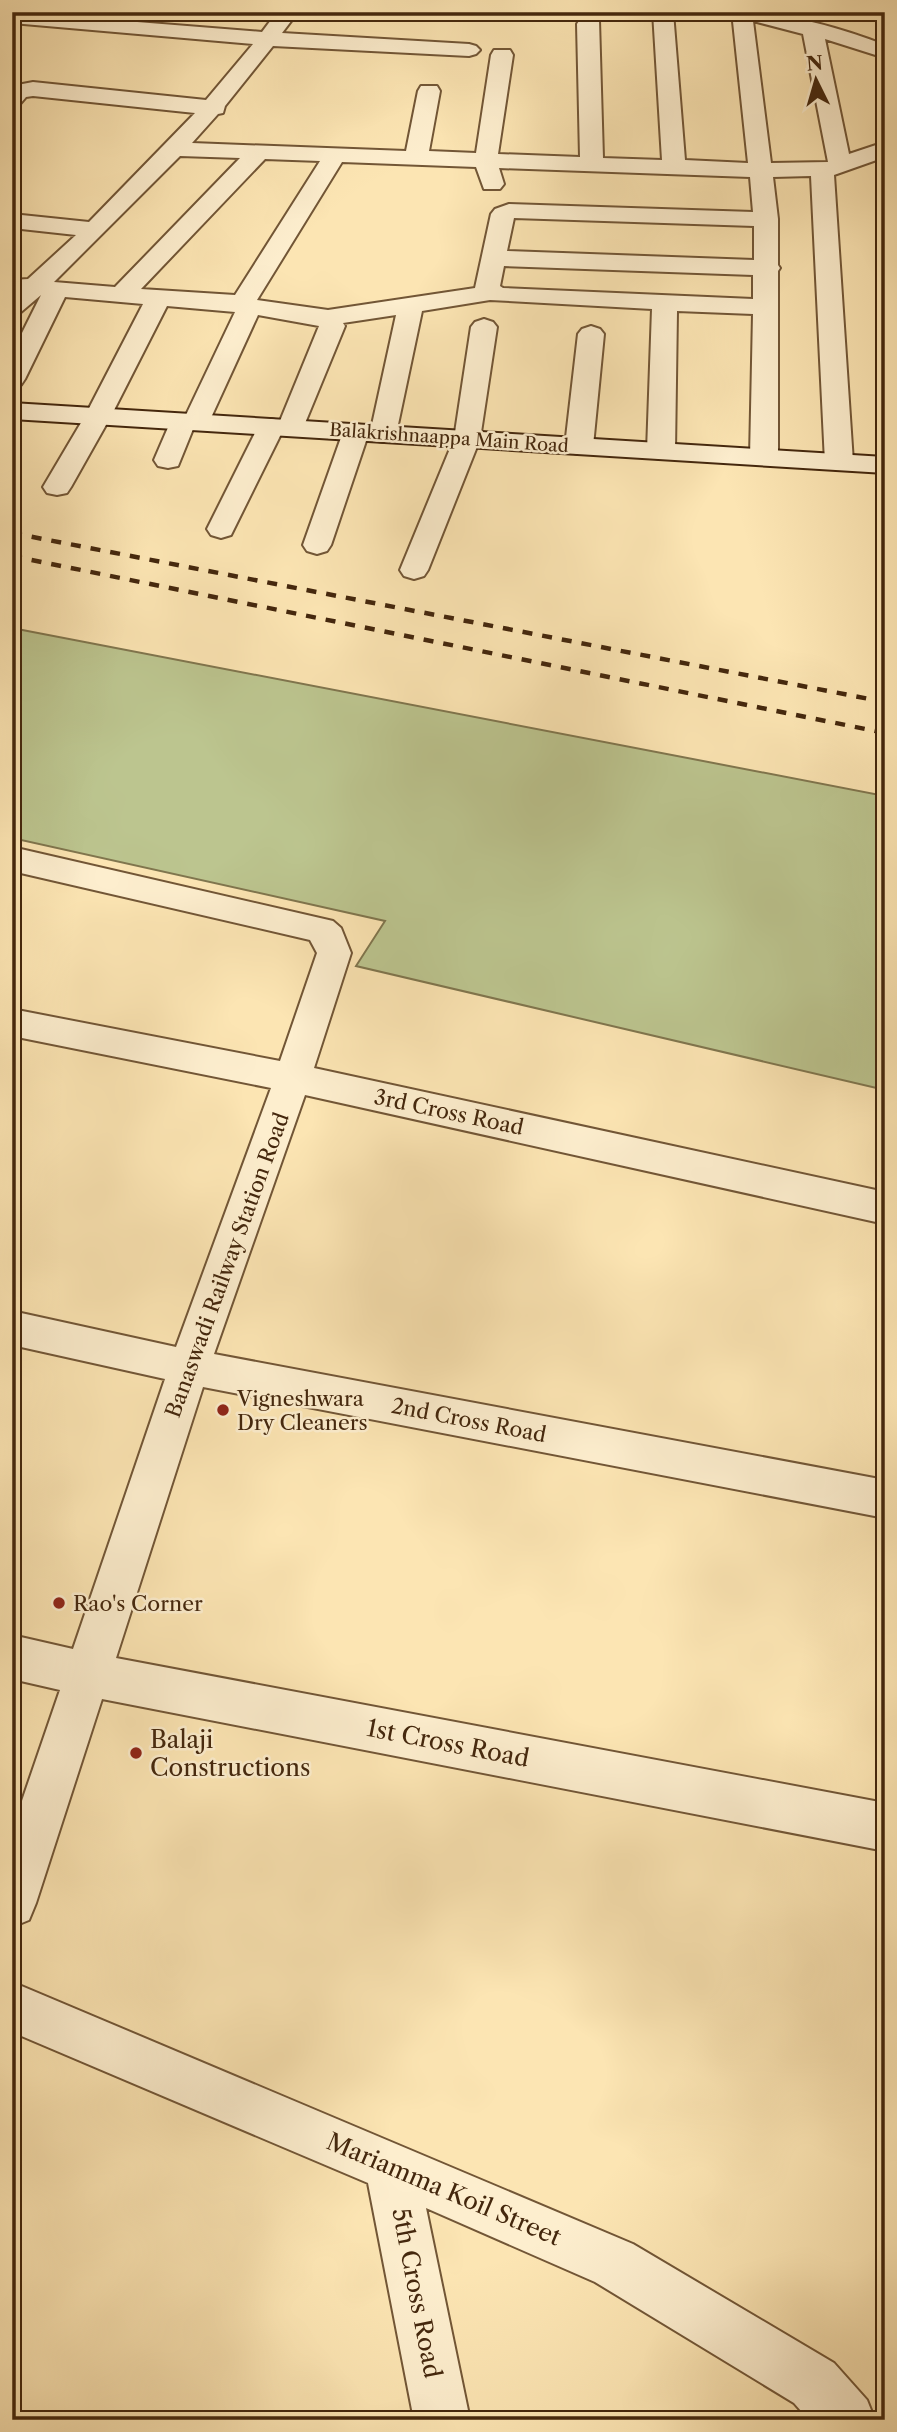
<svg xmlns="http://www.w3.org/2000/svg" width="897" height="2432" font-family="'Libre Caslon Text',serif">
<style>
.green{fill:#bcc58f;stroke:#80764e;stroke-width:2}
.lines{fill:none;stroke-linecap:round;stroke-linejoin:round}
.street-casing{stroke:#725636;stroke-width:4}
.secondary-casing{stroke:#44270d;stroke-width:4}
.street{fill:#fdeece;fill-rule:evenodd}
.secondary{fill:#fdeece;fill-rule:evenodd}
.rail{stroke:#44270d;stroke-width:4.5;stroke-dasharray:10 10;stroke-linecap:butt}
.poi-dot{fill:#8f2418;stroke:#fdeece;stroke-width:2.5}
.labels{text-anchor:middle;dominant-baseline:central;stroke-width:5;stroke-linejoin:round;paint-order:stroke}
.far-street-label{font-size:18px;fill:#44270d;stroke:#fdeece}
.street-label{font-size:21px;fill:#44270d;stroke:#fdeece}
.poi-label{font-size:21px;fill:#44270d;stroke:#fdeece;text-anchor:start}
.near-poi-label{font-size:24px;fill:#44270d;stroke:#fdeece;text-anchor:start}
.near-street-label{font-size:24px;fill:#44270d;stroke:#fdeece}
</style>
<rect width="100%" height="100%" fill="#fce5b3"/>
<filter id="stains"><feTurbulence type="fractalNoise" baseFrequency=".00286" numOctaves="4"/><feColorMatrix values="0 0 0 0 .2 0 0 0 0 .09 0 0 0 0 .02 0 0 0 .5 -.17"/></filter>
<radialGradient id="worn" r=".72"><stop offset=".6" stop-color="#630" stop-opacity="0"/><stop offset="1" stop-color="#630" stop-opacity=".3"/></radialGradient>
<!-- green -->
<path class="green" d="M12,628L885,796V1090L356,966L385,921L12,838Z"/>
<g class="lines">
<!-- street casing -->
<g class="street-casing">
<path id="street" d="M12,12L262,32L277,12H298L282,33L469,44L476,46L480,50L476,54L469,56L273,46L225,106L223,113L218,114L192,143L406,151L418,91L421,86H437L440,91L429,151L476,153L491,55L494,50H510L513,55L498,154L580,157L577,24L582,16H596L599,20L603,158L662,160L653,12H673L685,160L748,163L732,12C783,12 836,26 885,45V58L825,39L849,154L885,142V157L834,175L853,462L849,468L839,470L829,468L825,462L811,176L773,177L778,219V265L780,268L778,271V457L774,463L764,465L754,463L750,457L753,314L677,311L675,451L671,457L661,459L651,457L647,451L652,309L490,300L422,311L396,434L393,440L383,442L373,440L370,434L396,315L343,323L345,326L303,428L299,434L290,436L281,434L231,535L221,538L211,535L207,529L258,427L262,421L271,419L280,421L319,326L258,315L209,422L205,428L193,429L178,466L168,468L158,466L154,460L173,416L186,415L235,312L167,306L111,416L71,487L67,493L57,495L47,493L43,487L85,416L143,304L65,297L25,379L21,385L12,387V353L41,295L21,312L12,314V280L28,279L76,235L12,228V214L89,222L195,113L33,96L26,97L20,104L12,106V86L33,82L206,100L253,44L12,23ZM753,21L803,34L828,162L771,163ZM180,156L240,158L115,287L54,282ZM265,159L320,161L235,295L141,289ZM342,162L476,167L484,189H500L504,184L499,168L750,177L753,212L509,204L495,209L491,214L475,288L328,310L257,300ZM514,218L754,226V260L507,251ZM504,266L753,275V299L503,288L500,286Z
M484,319L493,322L497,327L480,439L428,570L424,576L414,579L404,576L400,570L454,439L471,327L475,322Z
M591,326L600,329L604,334L593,446L589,452L579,454L569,452L565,446L578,334L582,329Z
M356,424L365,426L369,432L331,545L327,551L317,554L307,551L303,545L343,432L347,426Z
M12,847L333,921L341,928L351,953L314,1068L885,1192V1224L305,1095L214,1354L885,1480V1518L203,1387L116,1658L885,1803V1851L102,1699L36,1903L29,1920L12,1927V1830L60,1690L12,1679V1635L73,1649L165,1379L12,1345V1311L176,1347L271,1088L12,1036V1009L280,1061L317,953L310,940L12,871Z
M12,1982L633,2244L834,2363L867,2400L875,2420H809L794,2403L595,2282L426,2208L470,2420H414L368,2183L12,2032Z"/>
</g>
<!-- secondary casing -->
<g class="secondary-casing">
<path id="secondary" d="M12,403L885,457V473L12,419Z"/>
</g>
<!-- street -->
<use href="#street" class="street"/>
<!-- secondary -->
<use href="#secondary" class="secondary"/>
<!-- rail -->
<path class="rail" d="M12,533L885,702
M12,556L885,733"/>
</g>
<!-- markers -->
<g class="poi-dot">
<circle cx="223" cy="1410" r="7"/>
<circle cx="59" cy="1603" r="7"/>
<circle cx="136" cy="1753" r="7"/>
</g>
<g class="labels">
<!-- far-street labels -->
<g class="far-street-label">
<text transform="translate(449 438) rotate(4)">Balakrishnaappa Main Road</text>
</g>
<!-- street labels -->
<g class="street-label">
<text transform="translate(449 1112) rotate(12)">3rd Cross Road</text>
<text transform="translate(227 1265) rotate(-70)">Banaswadi Railway Station Road</text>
<text transform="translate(469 1420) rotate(11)">2nd Cross Road</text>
</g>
<!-- poi labels -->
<g class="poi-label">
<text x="237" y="1398">Vigneshwara<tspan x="237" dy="24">Dry Cleaners</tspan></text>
<text x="73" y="1603">Rao's Corner</text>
</g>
<!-- near-poi labels -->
<g class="near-poi-label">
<text x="150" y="1739">Balaji<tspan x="150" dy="28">Constructions</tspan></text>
</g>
<!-- near-street labels -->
<g class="near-street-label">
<text transform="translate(448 1743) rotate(11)">1st Cross Road</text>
<text transform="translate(444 2189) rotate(23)">Mariamma Koil Street</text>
<text transform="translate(417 2293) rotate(79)">5th Cross Road</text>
</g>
</g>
<!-- margin -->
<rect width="897" height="2432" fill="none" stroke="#fce5b3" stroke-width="42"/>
<rect x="14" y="14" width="869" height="2404" fill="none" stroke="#44270d" stroke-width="3.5"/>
<rect x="21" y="21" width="855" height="2390" fill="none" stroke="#44270d" stroke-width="2"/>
<!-- north arrow -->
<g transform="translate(816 80) rotate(355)" stroke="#fdeece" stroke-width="5" paint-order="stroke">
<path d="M0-5L12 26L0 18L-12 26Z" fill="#44270d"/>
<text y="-10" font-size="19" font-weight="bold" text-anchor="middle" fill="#44270d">N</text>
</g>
<rect width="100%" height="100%" filter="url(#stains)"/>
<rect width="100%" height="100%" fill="url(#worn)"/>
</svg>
